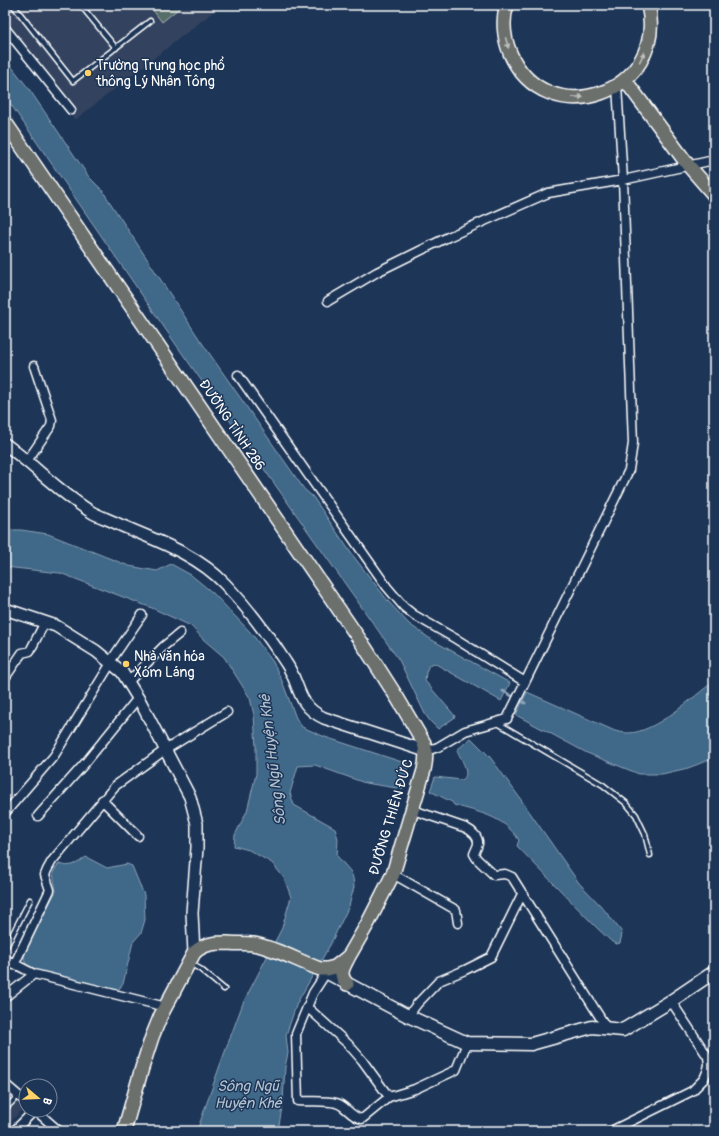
<svg xmlns="http://www.w3.org/2000/svg" width="719" height="1136" font-family="Pangolin,sans-serif">
<style>
.built{fill:#32435e}
.green{fill:#576e6a;stroke:#abb6b4}
.water{fill:#406788;stroke:#8ca4b8}
.lines{fill:none;stroke-linecap:round;stroke-linejoin:round}
.stream{stroke:#8ca4b8;stroke-width:3}
.service-casing{stroke:#fff;stroke-width:7}
.minor-casing{stroke:#fff;stroke-width:11}
.tertiary-casing{stroke:#fff;stroke-width:14}
.secondary-casing{stroke:#fff;stroke-width:15}
.primary-casing{stroke:#fff;stroke-width:16}
.service{stroke:#1d3557;stroke-width:4}
.minor{stroke:#1d3557;stroke-width:8}
.tertiary{stroke:#1d3557;stroke-width:11}
.secondary{stroke:#1d3557;stroke-width:12}
.primary{stroke:#6c706d;stroke-width:13}
.oneway{fill:#bdbfbd}
.poi-dot{fill:#ffd166;stroke:#1d3557;stroke-width:1.5}
.labels{text-anchor:middle;dominant-baseline:central;stroke-width:3;stroke-linejoin:round;paint-order:stroke}
.poi-label{font-size:14px;fill:#fff;stroke:#1d3557;text-anchor:start}
.street-label{font-size:14px;fill:#fff;stroke:#1d3557}
.water-label{font-size:15px;font-style:italic;fill:#b3c2cf;stroke:#1d3557}
</style>
<rect width="100%" height="100%" fill="#1d3557"/>
<filter id="ink" filterUnits="userSpaceOnUse"><feTurbulence type="fractalNoise" baseFrequency=".025" numOctaves="2"/><feDisplacementMap in="SourceGraphic" scale="8" xChannelSelector="R" yChannelSelector="G"/><feConvolveMatrix kernelMatrix="1 2 1 2 8 2 1 2 1" color-interpolation-filters="sRGB"/></filter>
<g filter="url(#ink)">
<!-- built -->
<path class="built" d="M5,5H222L75,120L5,25Z
M5,1089L25,1107L5,1127Z"/>
<!-- green -->
<path class="green" d="M149,5H183L162,22Z"/>
<!-- water -->
<path class="water" d="M5,58L29,89L89,177L102,190L200,340L290,469L304,489L313,497L351,553L388,601L409,624L432,640L510,683L501,701L434,663L429,665L426,672L425,681L455,716L454,718L438,729L430,721L425,714L399,660L177,346L5,96Z
M5,530H21L48,534L129,566L157,571L171,564L191,575L213,593L252,634L273,662L282,681L296,718L302,727L325,737L408,764L403,789L365,783L315,765L298,766L290,793L294,805L335,828L338,839L337,856L351,872L353,878L354,887L349,906L330,945L297,1003L286,1035L288,1053L285,1067L283,1101L278,1131H197L219,1068L243,1003L282,928L291,897L284,878L272,863L249,850L234,846L235,835L247,811L256,774V748L254,715L250,698L224,657L204,640L191,626L152,608L60,573L5,567Z
M714,681V758L688,768L662,774H639L587,753L516,715L527,692L615,731C619,732 624,733 628,733C655,733 693,697 714,681Z
M471,738L490,757L517,794L579,883L602,907L621,931L622,934L620,943L617,944L612,942L597,928L517,846L519,840C502,815 480,813 454,805L452,802L430,791L435,777L462,780C472,774 460,758 457,750Z
M86,857L107,868L127,864L132,866L144,895L145,920L141,933L133,942L123,984L119,989L114,991L33,970C22,963 23,957 27,947L56,891L53,873L57,866L59,864C70,868 77,864 86,857Z"/>
<g class="lines">
<!-- stream -->
<path class="stream" d="M503,691L525,703"/>
<!-- service casing -->
<g class="service-casing">
<path id="service" d="M13,5L73,81L150,21
M83,8L116,48
M496,722L603,785L626,803L636,815L645,834L650,855
M5,935L11,938
M5,949L30,900
M191,964L200,969L224,989
M5,1109L18,1096"/>
</g>
<!-- minor casing -->
<g class="minor-casing">
<path id="minor" d="M5,28L71,110
M328,301L377,272L448,237L548,193L623,180L714,160
M238,375L387,587L404,607L414,615L456,639L525,682
M27,461L51,426L52,420L34,366
M110,662L142,615
M5,678L22,653L30,651L45,622
M128,682L164,646L180,633
M426,751L438,747L465,731L507,719L629,470L633,443L623,180L617,86
M102,800L138,836
M413,810L466,828C472,831 479,837 478,844C477,848 475,851 474,854L477,859L494,875L505,874L512,877L606,1027
M6,812L54,756L111,663
M38,816L86,762L138,698
M393,874L456,910L458,923
M5,959L34,974
M14,965L50,890L45,875L47,870L52,861L115,786L165,750L227,712
M326,973L313,993L296,1034L298,1101C310,1102 325,1100 336,1103C346,1105 350,1117 362,1119L389,1097L415,1089L456,1070L467,1043
M5,997L34,974L166,1007
M307,1007L348,1044L362,1060L389,1097
M408,1016L417,1004L439,981L465,970L491,957L522,894
M5,1084L26,1102
M35,1110L59,1131
M14,1131L35,1110
M611,1131L692,1091L704,1079L707,1072L709,1065L708,1057L671,1001"/>
</g>
<!-- tertiary casing -->
<g class="tertiary-casing">
<path id="tertiary" d="M5,444C35,466 61,494 93,513C101,517 110,520 118,524C155,540 197,554 225,584C248,608 268,635 286,663C301,685 296,705 324,718L426,751
M5,609L56,626L96,651L122,672L141,703L190,797L197,824V848L192,913L194,953"/>
</g>
<!-- secondary casing -->
<g class="secondary-casing">
<path id="secondary" d="M320,969L406,1015L467,1043L531,1044L592,1027L623,1030L671,1001L714,972"/>
</g>
<!-- primary casing -->
<g class="primary-casing">
<path id="primary" d="M507,5C502,20 504,38 510,53C546,136 669,93 648,5
M625,80L688,165L714,195
M5,122L366,649L398,699L424,743C427,753 426,761 424,770L393,874L368,923L349,956L335,967L327,969H320C298,961 276,948 253,944C245,943 237,944 228,943C216,943 204,943 194,953L161,1015L152,1037L142,1068L124,1131
M347,984C338,974 343,968 348,958"/>
</g>
<!-- service -->
<use href="#service" class="service"/>
<!-- minor -->
<use href="#minor" class="minor"/>
<!-- tertiary -->
<use href="#tertiary" class="tertiary"/>
<!-- secondary -->
<use href="#secondary" class="secondary"/>
<!-- primary -->
<use href="#primary" class="primary"/>
</g>
<!-- one-way arrows -->
<defs><path id="oneway-solid" d="M-6-.8H1V-3.2L6.5 0L1 3.2V.8H-6Z"/></defs>
<g class="oneway">
<use href="#oneway-solid" transform="translate(507 43) rotate(75)"/>
<use href="#oneway-solid" transform="translate(642 57) rotate(-63)"/>
<use href="#oneway-solid" transform="translate(578 97) rotate(-1)"/>
</g>
</g>
<!-- markers -->
<g class="poi-dot">
<circle cx="88" cy="73" r="4"/>
<circle cx="126" cy="664" r="4"/>
</g>
<g class="labels">
<!-- poi labels -->
<g class="poi-label">
<text x="96" y="65">Trường Trung học phổ<tspan x="96" dy="16">thông Lý Nhân Tông</tspan></text>
<text x="134" y="656">Nhà văn hóa<tspan x="134" dy="16">Xóm Láng</tspan></text>
</g>
<!-- street labels -->
<g class="street-label">
<text transform="translate(232 425) rotate(56)">ĐƯỜNG TỈNH 286</text>
<text transform="translate(391 817) rotate(-73)">ĐƯỜNG THIÊN ĐỨC</text>
</g>
<!-- water labels -->
<g class="water-label">
<text transform="translate(273 760) rotate(-97)">Sông Ngũ Huyện Khê</text>
<text x="248" y="1086">Sông Ngũ<tspan x="248" dy="17">Huyện Khê</tspan></text>
</g>
</g>
<!-- margin -->
<rect width="719" height="1136" fill="none" stroke="#1d3557" stroke-width="20"/>
<rect x="10" y="10" width="699" height="1116" fill="none" stroke="#fff" stroke-width="1.5" filter="url(#ink)"/>
<!-- north arrow -->
<g transform="translate(38 1098) rotate(109)"><circle r="19" fill="#1d3557" stroke="#77869a"/>
<path d="M0-3L7 15L0 10L-7 15Z" fill="#ffd166"/>
<text y="-6" font-size="11" font-weight="bold" text-anchor="middle" fill="#ffffff">B</text>
</g>
</svg>
